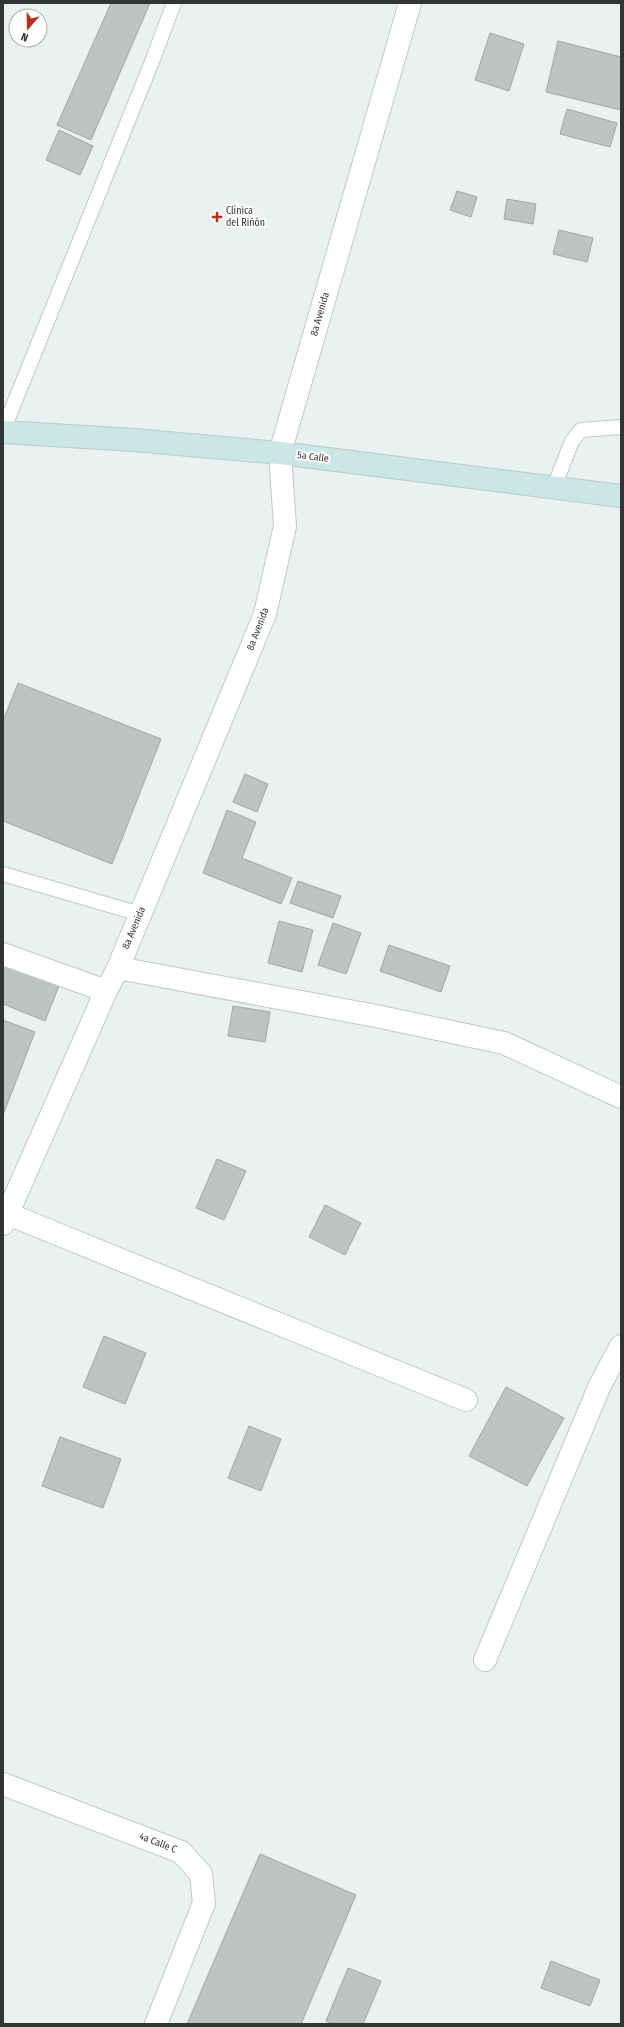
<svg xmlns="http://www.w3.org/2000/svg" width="624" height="2027" font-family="'Fira Sans Condensed',sans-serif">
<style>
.building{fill:#bbc5c4;stroke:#9ea7a6}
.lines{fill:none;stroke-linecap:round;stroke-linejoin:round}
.lane-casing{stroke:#bfc8c8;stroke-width:16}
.street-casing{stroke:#bfc8c8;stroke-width:24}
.secondary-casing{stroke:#bfc8c8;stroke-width:24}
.lane{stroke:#fff;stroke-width:14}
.street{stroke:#fff;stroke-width:22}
.secondary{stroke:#cae7e5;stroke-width:22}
.poi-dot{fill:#ba2d1f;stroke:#fff;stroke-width:1.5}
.labels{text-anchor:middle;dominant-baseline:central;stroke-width:4;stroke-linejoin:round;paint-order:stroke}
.poi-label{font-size:10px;fill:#313534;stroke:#fff;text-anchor:start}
.street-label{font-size:10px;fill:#313534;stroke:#fff}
</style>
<rect width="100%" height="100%" fill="#e8f2f1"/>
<!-- building -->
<path class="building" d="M111,3H150L91,140L57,125Z
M490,33L524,44L509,91L475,80Z
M558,41L621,57V110L546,92Z
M567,109L617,123L610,147L560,134Z
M59,130L93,146L80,175L46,160Z
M457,191L477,197L471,217L450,210Z
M507,199L536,204L533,224L504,219Z
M559,230L593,238L587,262L553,254Z
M18,683L161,739L112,864L3,821V721Z
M245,774L268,784L257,812L233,802Z
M227,810L256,822L242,858L292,878L281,904L203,873Z
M298,881L341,896L333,918L290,903Z
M279,921L313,930L302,972L268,963Z
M333,923L361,933L346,974L318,965Z
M389,945L450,966L441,992L380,971Z
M3,963L59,986L45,1021L3,1004Z
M233,1006L270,1012L265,1042L228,1036Z
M3,1020L35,1032L3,1115Z
M217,1159L246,1171L224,1220L196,1208Z
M325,1205L361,1223L345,1255L309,1237Z
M104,1336L146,1353L125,1404L83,1387Z
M506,1387L564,1418L527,1486L469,1456Z
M249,1426L281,1439L261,1491L228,1478Z
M60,1437L121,1459L103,1508L42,1486Z
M260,1854L356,1895L301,2024H187Z
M551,1961L600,1980L590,2006L541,1988Z
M348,1968L381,1981L363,2024H333L326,2021Z"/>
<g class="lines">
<!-- lane casing -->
<g class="lane-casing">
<path id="lane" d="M3,431L153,59L174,3
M554,487L572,441L581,430L621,427
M3,874L140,914"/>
</g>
<!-- street casing -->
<g class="street-casing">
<path id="street" d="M3,954L106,991
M118,968L376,1016L504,1043L621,1097
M8,1214L466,1400
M3,1224L106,991L118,968L265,614L285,526L280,453L410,3
M485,1660L600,1385L621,1346
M3,1784L181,1852L201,1874L204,1903L156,2024"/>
</g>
<!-- secondary casing -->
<g class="secondary-casing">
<path id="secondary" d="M3,432L134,440L280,453L621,496"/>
</g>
<!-- lane -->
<use href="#lane" class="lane"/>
<!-- street -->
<use href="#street" class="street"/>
<!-- secondary -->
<use href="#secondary" class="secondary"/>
</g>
<!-- markers -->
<path class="poi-dot" d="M215 211h4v4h4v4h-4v4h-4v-4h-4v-4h4z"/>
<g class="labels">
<!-- poi labels -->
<g class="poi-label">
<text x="226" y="211">Clínica<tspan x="226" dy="12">del Riñón</tspan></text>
</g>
<!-- street labels -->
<g class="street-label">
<text transform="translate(320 314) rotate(-74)">8a Avenida</text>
<text transform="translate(313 457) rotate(7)">5a Calle</text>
<text transform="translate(258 629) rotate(-69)">8a Avenida</text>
<text transform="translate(134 928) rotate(-67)">8a Avenida</text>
<text transform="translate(158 1843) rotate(21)">4a Calle C</text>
</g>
</g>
<!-- border -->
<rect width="624" height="2027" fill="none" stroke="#313534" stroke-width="8"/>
<!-- north arrow -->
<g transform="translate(28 28) rotate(200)"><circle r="19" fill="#ffffff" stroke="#adaeae"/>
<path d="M0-3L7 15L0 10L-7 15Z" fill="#ba2d1f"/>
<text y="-6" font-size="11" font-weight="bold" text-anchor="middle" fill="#313534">N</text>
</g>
</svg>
